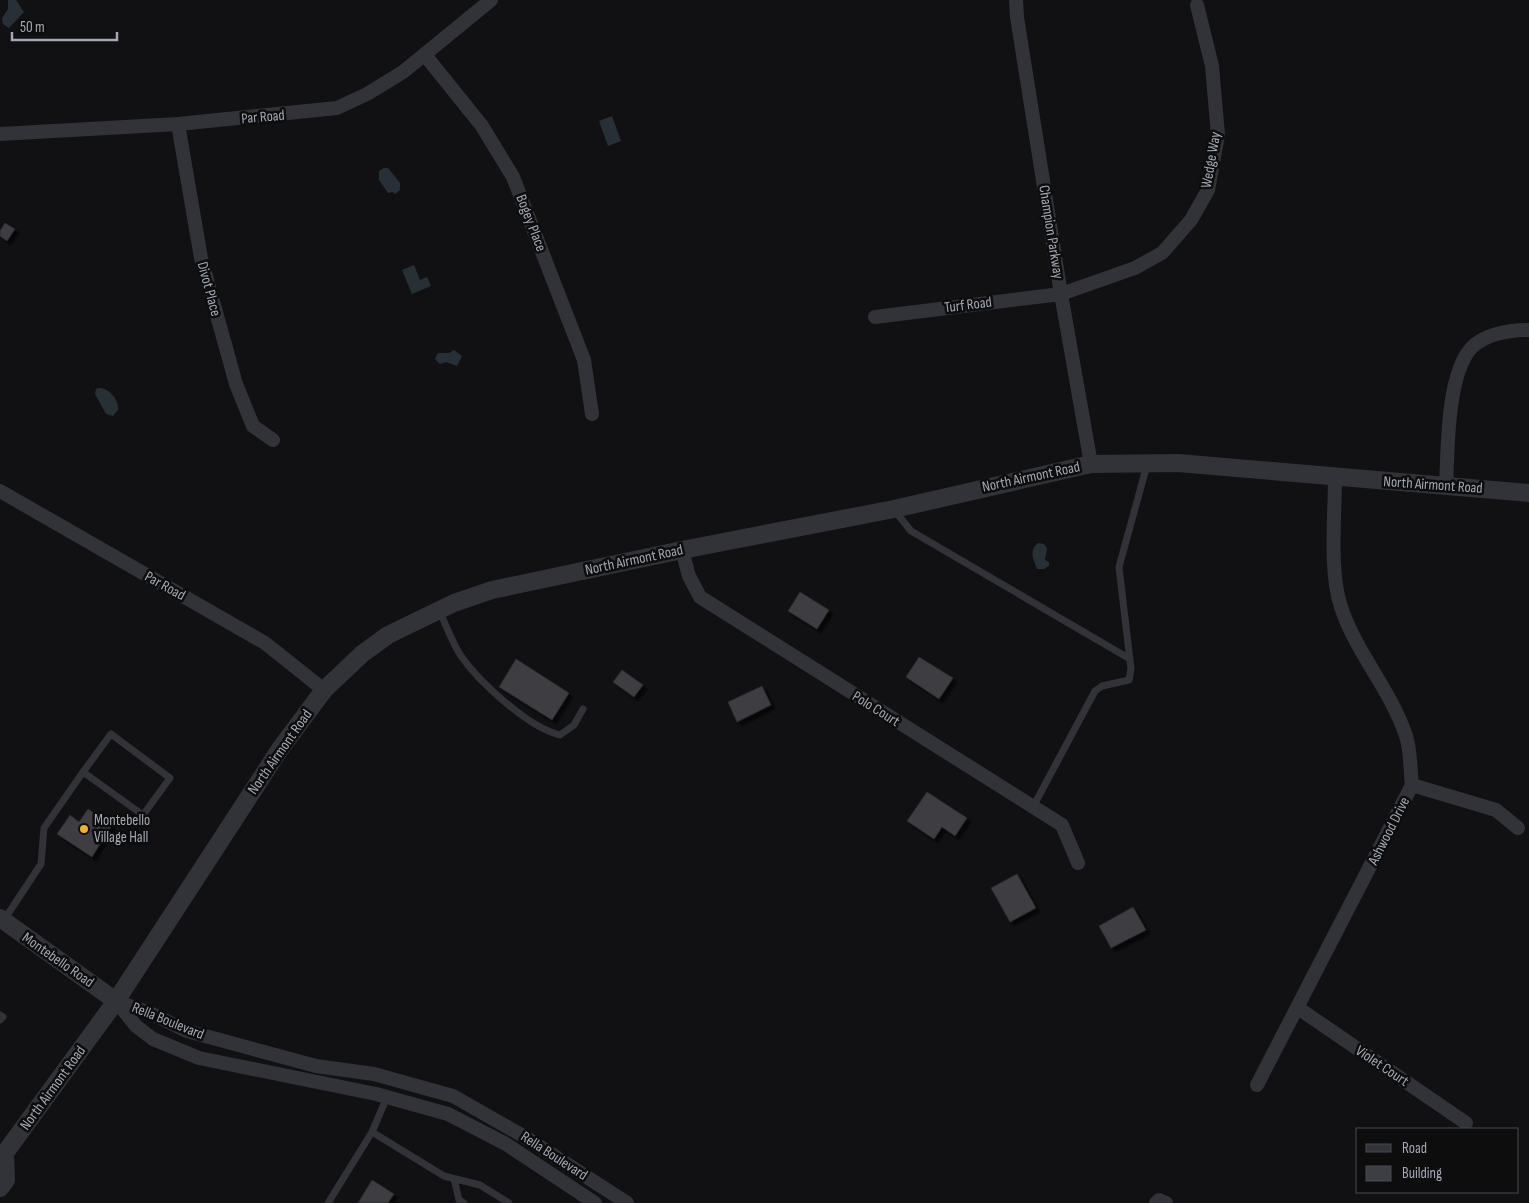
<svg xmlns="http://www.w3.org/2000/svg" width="1529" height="1203" font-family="'Sofia Sans Condensed',sans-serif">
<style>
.water{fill:#283037}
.building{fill:#3d3e43;stroke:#2b2b2f;filter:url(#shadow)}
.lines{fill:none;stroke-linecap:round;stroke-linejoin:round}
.service{stroke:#323338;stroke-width:7}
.minor{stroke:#323338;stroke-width:14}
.tertiary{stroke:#323338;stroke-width:18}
.poi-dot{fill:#f4b128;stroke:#0d0d0e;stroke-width:2}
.labels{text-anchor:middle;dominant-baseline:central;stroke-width:5;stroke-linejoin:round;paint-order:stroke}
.street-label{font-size:15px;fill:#a3a8b4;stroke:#0d0d0e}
.poi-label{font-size:15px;fill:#a3a8b4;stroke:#0d0d0e;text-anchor:start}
</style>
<defs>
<filter id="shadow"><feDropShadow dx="4" dy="4" stdDeviation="1" flood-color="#0009"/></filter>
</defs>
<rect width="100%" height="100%" fill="#111113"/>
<!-- water -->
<path class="water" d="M8,0H16L24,12L9,28L3,24L2,18L8,9Z
M612,116L621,141L608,146L599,121Z
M384,168H388L400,183V190L395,194L393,192L388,193L379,180V171Z
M414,265L420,280L427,277L431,286L412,294L402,270Z
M454,350L462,356L457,366L446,362L440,364L435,359L438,353H449Z
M100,388C110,389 119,400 118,410L113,416L106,414L95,394L96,389Z
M1038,543L1044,544L1047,548L1045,560L1049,562V566L1044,569H1037C1034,559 1028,552 1038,543Z"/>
<!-- building -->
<path class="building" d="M5,223L15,229L7,241L0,236V231Z
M800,592L829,610L817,629L788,611Z
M919,657L953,678L939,699L906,677Z
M516,659L569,693L552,720L499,687Z
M622,670L643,685L634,697L613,682Z
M762,686L771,705L737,722L728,702Z
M927,792L967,818L955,836L942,827L934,839L907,821Z
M88,809L112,825L92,857L57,834L70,815L79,822Z
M1017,874L1036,908L1010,922L991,888Z
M1133,907L1146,930L1111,948L1099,926Z
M372,1180L394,1194L388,1203H358Z"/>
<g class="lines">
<!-- service -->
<path class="service" d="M895,511L911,531L1130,659
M439,610C446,625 452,642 461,656C479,682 529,728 560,735L574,725L583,709
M1033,807L1095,691L1102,686L1129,680L1131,669L1119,567L1147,465
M4,920L41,864L44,828L83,772L143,815L170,778L111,734L83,772
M0,1015L3,1017L0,1020
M387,1097L372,1132L444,1176L480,1185L509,1203
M454,1179L459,1200L464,1203
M328,1203L372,1132"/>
<!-- minor -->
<path class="minor" d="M1016,0L1017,17L1061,294L1091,464
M425,55L482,126L513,177L584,360L592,414
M178,124L201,258L236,384L253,426L273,440
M0,134L178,124L337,108L367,94L403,72L491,0
M875,317L1061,294L1135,268L1162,253L1191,220L1208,190L1218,135L1212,66L1197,5
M1446,486C1448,451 1446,364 1477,343C1492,333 1512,330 1529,330
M0,491L265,643L324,690
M682,550L689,576L700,597L1062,825L1078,863
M1412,785L1496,810L1518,828
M116,1001L150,1013L187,1031L316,1066L374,1074L453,1096L525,1137L627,1203
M117,1002L136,1026L153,1039L199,1058L376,1094L448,1114L506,1144L595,1203
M1298,1008L1466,1123
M1257,1085L1412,785C1410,770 1411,751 1406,736C1391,690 1356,653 1341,607C1329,572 1335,515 1335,478
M1156,1203L1159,1200L1166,1203"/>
<!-- tertiary -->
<path class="tertiary" d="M0,918L116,1001
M0,1155L5,1153L116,1001L280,749L324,690L362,654L388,635L454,603L492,590L682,550L894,509L1091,464L1178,463L1529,493
M0,1188L6,1180L5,1153"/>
</g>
<!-- markers -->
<circle class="poi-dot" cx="84" cy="829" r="5"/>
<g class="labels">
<!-- street labels -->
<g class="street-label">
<text transform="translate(263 117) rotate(-5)">Par Road</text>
<text transform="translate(1211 160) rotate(-80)">Wedge Way</text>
<text transform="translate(531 223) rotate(69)">Bogey Place</text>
<text transform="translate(1051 232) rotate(81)">Champion Parkway</text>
<text transform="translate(209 289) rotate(75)">Divot Place</text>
<text transform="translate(968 305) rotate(-7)">Turf Road</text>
<text transform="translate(1031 477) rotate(-12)">North Airmont Road</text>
<text transform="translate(1433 485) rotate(4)">North Airmont Road</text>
<text transform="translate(634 560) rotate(-12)">North Airmont Road</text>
<text transform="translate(165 586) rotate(29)">Par Road</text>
<text transform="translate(876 709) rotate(32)">Polo Court</text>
<text transform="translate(280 752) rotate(-55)">North Airmont Road</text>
<text transform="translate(1389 831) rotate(-63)">Ashwood Drive</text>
<text transform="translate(58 960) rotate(35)">Montebello Road</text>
<text transform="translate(168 1021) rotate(22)">Rella Boulevard</text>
<text transform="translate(1382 1066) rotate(34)">Violet Court</text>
<text transform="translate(53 1088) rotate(-54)">North Airmont Road</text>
<text transform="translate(554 1156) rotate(33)">Rella Boulevard</text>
</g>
<!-- poi labels -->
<g class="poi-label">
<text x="94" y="820">Montebello<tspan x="94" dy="17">Village Hall</tspan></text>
</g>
</g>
<!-- legend -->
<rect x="1356" y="1128" width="162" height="65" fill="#0d0d0e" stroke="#494b50"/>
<rect x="1366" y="1144" width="25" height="8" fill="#323338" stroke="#494b50"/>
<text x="1402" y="1153" font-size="15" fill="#a3a8b4">Road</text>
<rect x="1366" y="1166" width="25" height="15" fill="#3d3e43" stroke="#494b50"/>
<text x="1402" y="1178" font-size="15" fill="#a3a8b4">Building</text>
<!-- scale -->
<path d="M12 32v8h105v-8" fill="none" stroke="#a3a8b4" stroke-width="2.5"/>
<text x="20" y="32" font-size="15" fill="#a3a8b4" stroke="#0d0d0e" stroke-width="4" paint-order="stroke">50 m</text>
</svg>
